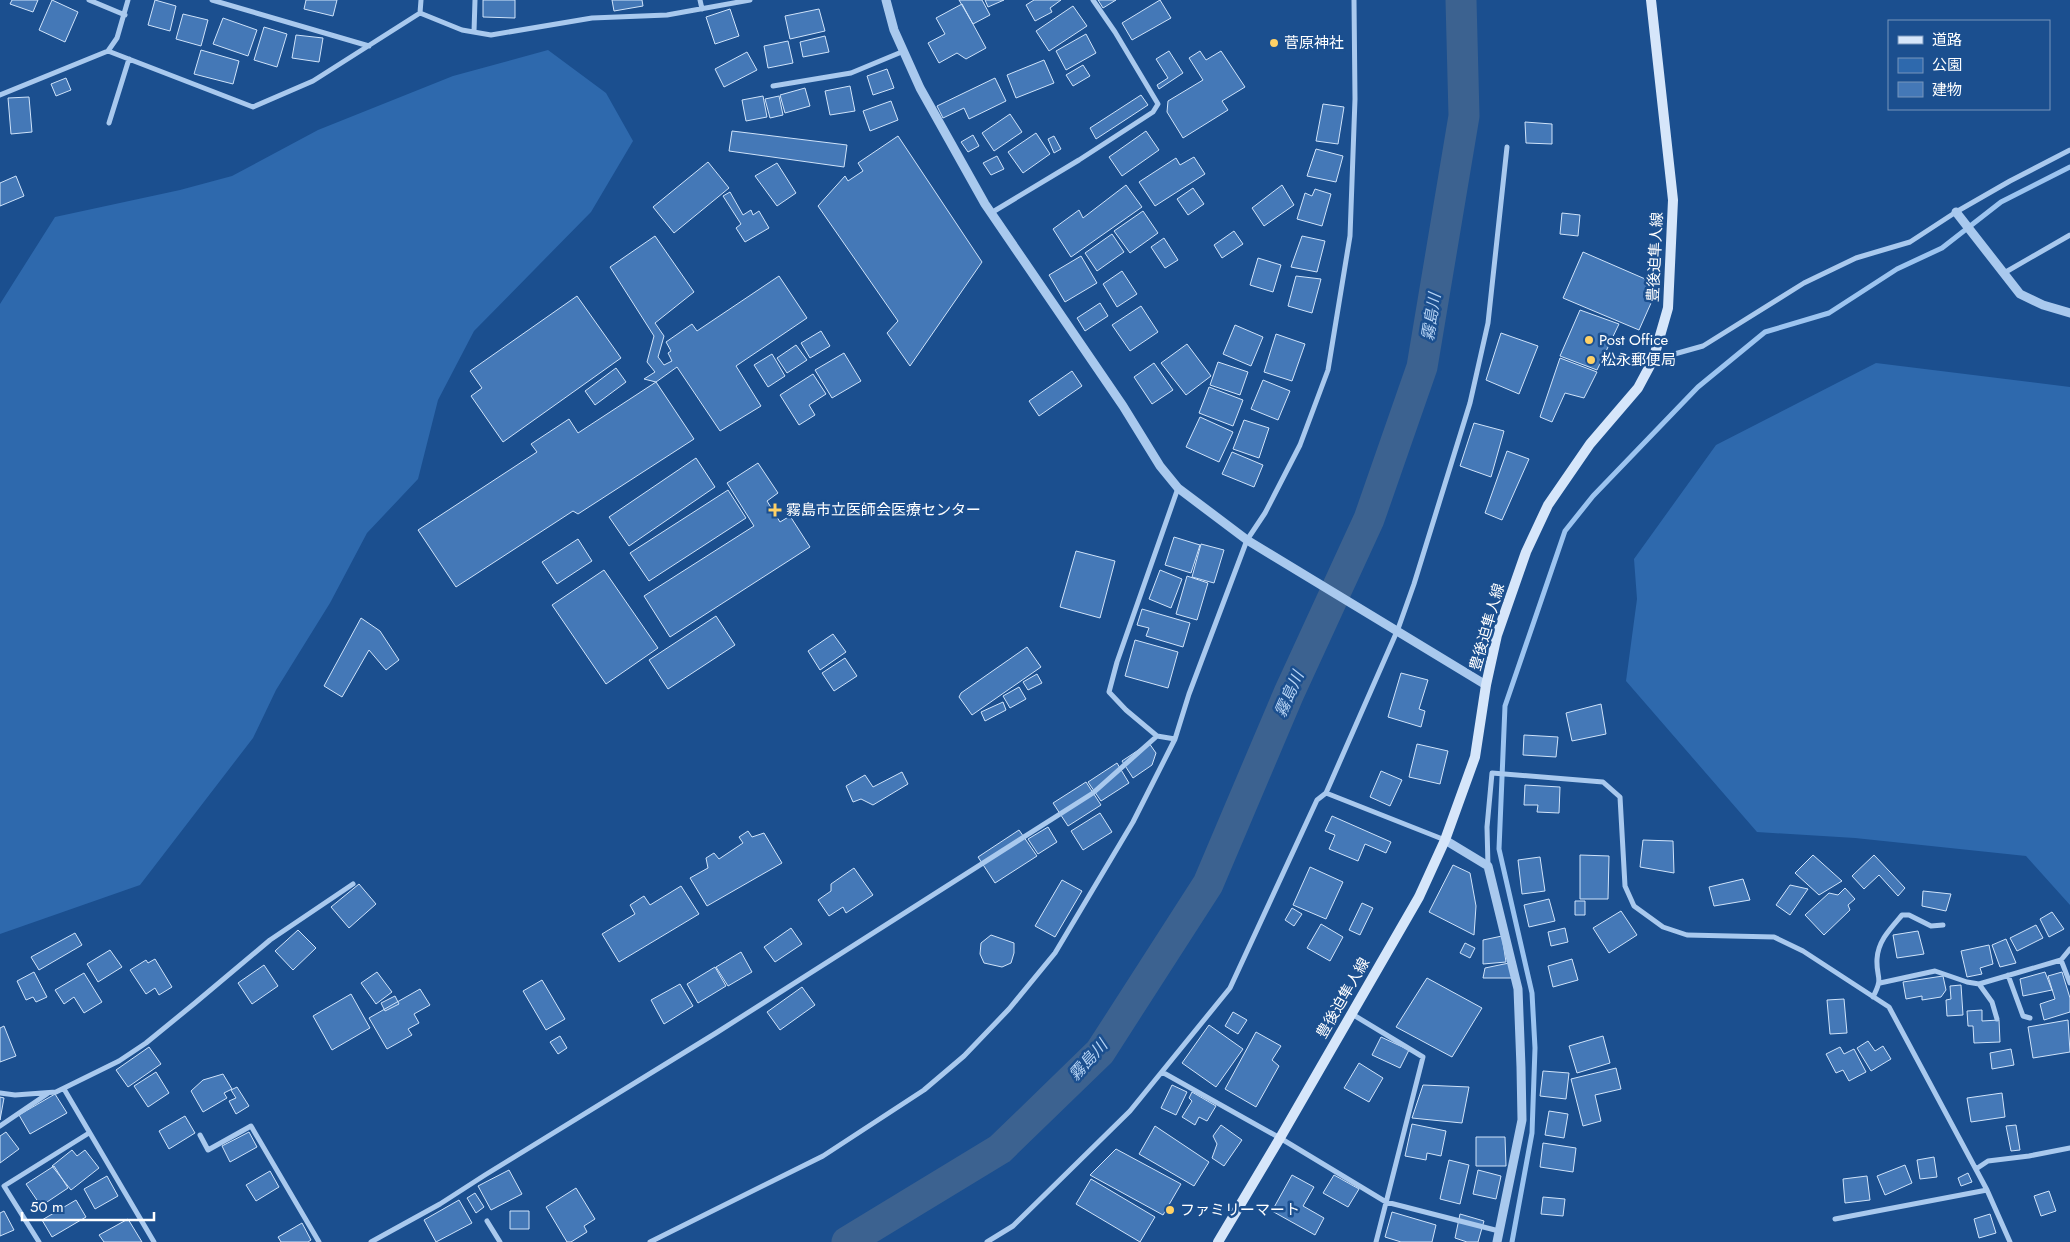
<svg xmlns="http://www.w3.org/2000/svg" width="2070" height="1242" font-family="Jost,'Noto Sans JP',sans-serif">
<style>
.green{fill:#2e69ad}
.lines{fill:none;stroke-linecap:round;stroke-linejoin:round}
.stream{stroke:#9cc4f0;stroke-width:5}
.river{stroke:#3c6290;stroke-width:31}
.building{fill:#4478b7;stroke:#cfe3fa}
.minor{stroke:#a9c9ee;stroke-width:5}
.tertiary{stroke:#a9c9ee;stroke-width:9}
.secondary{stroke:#d6e6fa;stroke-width:10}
.poi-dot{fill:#ffd166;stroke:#1b4f8f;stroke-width:2}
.labels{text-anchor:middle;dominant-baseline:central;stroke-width:5;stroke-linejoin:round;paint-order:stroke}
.poi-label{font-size:15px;fill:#fff;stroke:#1b4f8f;text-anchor:start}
.street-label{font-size:15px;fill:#fff;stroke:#1b4f8f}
.water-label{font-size:16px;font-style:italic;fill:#b5d3f5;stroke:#1b4f8f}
</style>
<rect width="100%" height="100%" fill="#1b4f8f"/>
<!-- green -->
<path class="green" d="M548,50L606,93L633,141L591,212L474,331L438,400L418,479L367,533L330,603L276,690L253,738L140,885L0,934V304L55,217L180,190L232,176L318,130L453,76Z
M1876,363L2070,387V905L2026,856L1855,838L1757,832L1626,681L1637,599L1634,559L1716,445Z"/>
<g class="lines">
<!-- stream -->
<path class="stream" d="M1512,1242L1532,1133L1535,1048L1532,993L1499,849L1505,706L1565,531L1593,496L1698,387L1765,332L1829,313L1897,269L1942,248L2001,202L2070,167"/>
<!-- river -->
<path class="river" d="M847,1242L1000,1149L1100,1052L1208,884L1289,693L1369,519L1422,367L1464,116L1461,0"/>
</g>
<!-- building -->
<path class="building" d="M12,0H38L33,12L10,4Z
M52,0L78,12L65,42L39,30Z
M155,0L176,6L170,31L148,25Z
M306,0H337L333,16L304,9Z
M483,0H515V18L483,17Z
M612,0H642L643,6L614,11Z
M959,0H982L990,15L973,24Z
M985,0H1004L988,7Z
M1034,0H1061L1050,8L1052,12L1035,21L1026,5Z
M1098,0H1116L1103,8Z
M1160,0L1171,18L1132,40L1122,23Z
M962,4L986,48L966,59L957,53L939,63L928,43L945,34L936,18Z
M1073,6L1087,26L1049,51L1036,31Z
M730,9L739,36L715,44L706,17Z
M819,9L825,31L790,39L785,16Z
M183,14L208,20L201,46L176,39Z
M223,18L257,30L248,56L213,44Z
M264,27L287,34L277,67L254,60Z
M1086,34L1096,53L1066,70L1056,51Z
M296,35L323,38L319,62L292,58Z
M825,36L829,52L803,57L800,42Z
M788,41L793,63L768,68L764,46Z
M201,50L239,61L233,84L194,74Z
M1169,51L1183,73L1159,89L1157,85L1168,78L1156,59Z
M1200,51L1206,60L1221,51L1245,87L1222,101L1228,110L1183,138L1167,112L1168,101L1203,80L1189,58Z
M747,52L757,70L724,87L715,69Z
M1044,60L1054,83L1016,98L1007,75Z
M1083,65L1090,76L1073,86L1066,75Z
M887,69L894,88L873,95L867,76Z
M66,78L71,90L56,96L51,84Z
M995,78L1006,101L969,119L964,108L943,118L937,106Z
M850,86L855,111L830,115L825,91Z
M805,88L810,106L785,113L780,95Z
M1141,95L1148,105L1096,139L1090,128Z
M763,96L767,117L746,121L742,100Z
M779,96L783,115L770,118L765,99Z
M29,97L32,132L11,134L8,98Z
M891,101L898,120L870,131L863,111Z
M1323,104L1344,107L1338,144L1316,141Z
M1010,114L1022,132L994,151L982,133Z
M1525,122L1552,124V144L1526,143Z
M732,131L847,145L844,167L729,151Z
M1146,131L1159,150L1122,176L1109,157Z
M1036,133L1050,154L1023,173L1008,152Z
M973,135L979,146L968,152L961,142Z
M898,136L982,262L910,366L887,333L898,321L818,206L845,176L848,181L863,171L858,163Z
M1054,136L1061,149L1054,153L1048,139Z
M1316,149L1343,156L1336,182L1307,176Z
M997,156L1004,169L991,175L983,163Z
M1194,157L1205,174L1155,206L1139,182L1176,158L1180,165Z
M708,162L729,188L674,233L653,207Z
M777,163L796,193L777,206L755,176Z
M16,176L24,196L0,206V183Z
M1126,185L1142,207L1071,257L1053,229L1079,210L1083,218Z
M1282,185L1294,205L1264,226L1252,208Z
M1193,188L1204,204L1188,215L1177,199Z
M1315,189L1331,194L1322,226L1297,219L1305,193L1312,196Z
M730,192L743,215L751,210L753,215L759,211L769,228L745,242L736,228L741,224L723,196Z
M1143,211L1158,233L1130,253L1114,231Z
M1562,213L1580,215L1578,236L1560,234Z
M1234,231L1243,244L1222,258L1214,245Z
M1112,234L1124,252L1097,271L1085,253Z
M655,236L694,292L655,323L664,336L658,357L664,365L672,361L668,353L671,351L666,342L692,324L697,331L779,276L807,318L736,366L761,406L720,431L677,367L656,382L644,379L655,372L647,362L654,336L610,267Z
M1302,236L1325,241L1317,272L1291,267Z
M1164,238L1178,260L1165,268L1151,247Z
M1583,252L1659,285L1639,330L1563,298Z
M1081,256L1097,283L1065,302L1049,275Z
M1258,258L1281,265L1273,292L1250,285Z
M1122,271L1137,294L1117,307L1103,284Z
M1296,276L1321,279L1312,313L1288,306Z
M577,296L621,358L503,442L471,396L482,388L470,371Z
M1100,303L1108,316L1085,331L1077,318Z
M1141,306L1158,332L1130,351L1112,325Z
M1580,310L1619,324L1597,370L1560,356Z
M1235,325L1263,337L1251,366L1223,354Z
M821,331L830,346L810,358L801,343Z
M1501,333L1538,346L1519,394L1486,380Z
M1276,334L1305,344L1292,381L1264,372Z
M1187,344L1211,376L1186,395L1161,363Z
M796,345L807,360L787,373L777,358Z
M844,353L861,381L832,398L815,370Z
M772,354L785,376L768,387L754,365Z
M1560,358L1597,372L1584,398L1565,393L1552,422L1540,417Z
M1218,362L1248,372L1240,395L1210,385Z
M1154,363L1173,390L1152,404L1134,377Z
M616,368L626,382L595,405L585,391Z
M1072,371L1082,386L1039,416L1029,401Z
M813,374L826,394L809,405L815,415L799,425L780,395Z
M1263,380L1290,391L1278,420L1251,409Z
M656,382L694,439L578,514L573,511L456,587L418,530L537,452L531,444L569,419L578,433Z
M1209,387L1243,400L1233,426L1199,413Z
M1200,417L1233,432L1219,462L1186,447Z
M1244,420L1269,428L1259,458L1233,449Z
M1474,423L1504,431L1491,477L1460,466Z
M1507,451L1529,459L1502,520L1485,513Z
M1232,452L1263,465L1254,487L1222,474Z
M696,458L715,487L629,546L609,517Z
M758,463L778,493L767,501L780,522L790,516L810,547L670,637L644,596L754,526L727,483Z
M728,490L746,518L649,581L630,553Z
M1174,537L1200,545L1191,573L1165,565Z
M578,539L592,561L557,584L542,562Z
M1201,544L1224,550L1214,583L1192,577Z
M1076,551L1115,561L1100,618L1060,607Z
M604,570L658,648L606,684L552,605Z
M1160,570L1182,579L1171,608L1149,599Z
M1187,576L1208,583L1197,620L1176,614Z
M1142,609L1190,623L1183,647L1146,636L1149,628L1137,625Z
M716,616L735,645L668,689L649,660Z
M361,618L380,631L399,660L386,670L369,650L342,697L324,686Z
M833,634L846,652L820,670L808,651Z
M1135,640L1178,652L1168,688L1125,676Z
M1027,647L1041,667L972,715L959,697L961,693Z
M845,658L857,676L834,691L822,673Z
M1401,673L1428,680L1419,709L1425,711L1421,727L1388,717Z
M1037,674L1042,683L1028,690L1023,682Z
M1019,687L1026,699L1010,708L1003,696Z
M1003,702L1006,710L985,721L981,712Z
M1601,704L1606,734L1572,741L1566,713Z
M1524,735L1558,737L1556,757L1523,755Z
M1149,743L1156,753L1152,765L1133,778L1122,761Z
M1417,744L1448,751L1440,784L1409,777Z
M1117,763L1129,783L1101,801L1088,782Z
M1381,771L1402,780L1390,806L1370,797Z
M902,772L908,784L873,805L861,799L853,802L846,786L865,775L873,787Z
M1086,782L1101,805L1068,826L1053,803Z
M1525,785L1560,787L1559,813L1537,812L1538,805H1524Z
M1100,813L1112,832L1083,850L1071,831Z
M1332,816L1391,842L1386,853L1365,844L1358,861L1329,849L1335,835L1325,831Z
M1048,827L1057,842L1038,854L1028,839Z
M1019,830L1037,856L995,883L978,857Z
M748,831L752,837L764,833L782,863L707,906L690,878L708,868L706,858L714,853L719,859L743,843L739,837Z
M1643,840L1673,841L1674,873L1640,867Z
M1580,855L1609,856L1608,899H1580Z
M1813,855L1842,881L1819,895L1795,873Z
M1874,855L1905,888L1898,896L1879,875L1864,889L1852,876Z
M1540,857L1545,891L1522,894L1518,860Z
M1453,865L1470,873L1476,906L1474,935L1429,912Z
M1310,867L1343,882L1326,919L1293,905Z
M854,868L873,895L846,913L843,907L829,916L818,900L831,891V884Z
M1743,879L1750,900L1714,906L1709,887Z
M1062,880L1082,891L1055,937L1035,926Z
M359,884L376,904L349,928L331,907Z
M1790,885L1808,889L1790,915L1776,905Z
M681,886L699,914L619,962L602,934L635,914L630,905L644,896L650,905Z
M1845,888L1855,899L1848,905L1850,910L1824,935L1805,915L1829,893L1838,895Z
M1923,891L1951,894L1946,911L1922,906Z
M1549,899L1555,921L1529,927L1524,905Z
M1575,901H1585V915H1575Z
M1362,903L1373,908L1360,935L1349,930Z
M1292,908L1302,914L1294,926L1285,920Z
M1621,911L1637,935L1609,953L1593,928Z
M2052,912L2064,929L2049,937L2040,919Z
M1321,924L1343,937L1330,961L1307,948Z
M2036,925L2043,938L2017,951L2010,938Z
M791,928L802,944L775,962L764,947Z
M1565,928L1568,942L1551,946L1548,932Z
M298,930L316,948L293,970L275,951Z
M1918,931L1924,954L1897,958L1893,935Z
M75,933L82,945L39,970L31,957Z
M991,935L1014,943V953L1011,963L1002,967L984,963L980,954L981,943Z
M1502,936L1506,962L1483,964V940Z
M2006,939L2016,963L2000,967L1992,945Z
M1465,943L1475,948L1470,958L1460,953Z
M1989,945L1993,964L1980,968L1982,974L1967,977L1961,951Z
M110,950L122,967L98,982L87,964Z
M741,952L752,972L728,986L716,967Z
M155,959L172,987L159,995L155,988L146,994L130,970L146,960L148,963Z
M1572,959L1578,980L1553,987L1548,966Z
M1509,963L1512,978H1483L1485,968Z
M264,965L278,986L252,1004L238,983Z
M715,967L726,986L698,1003L687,984Z
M34,972L47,997L36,1002L33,997L26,1000L17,981Z
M377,972L392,992L376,1004L361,983Z
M2045,972L2052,990L2023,996L2020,979Z
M2062,972L2070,998V1012L2044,1020L2040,1004L2055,999L2048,976Z
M84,973L102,1002L84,1013L74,997L64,1004L55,990Z
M1943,976L1946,990L1941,997L1922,1000V996L1906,999L1903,982Z
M1427,978L1482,1008L1452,1057L1396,1027Z
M542,980L565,1019L546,1030L523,991Z
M680,984L693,1006L664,1024L651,1000Z
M1961,985L1963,1015L1947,1016L1946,1000L1951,999L1950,986Z
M802,987L815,1005L780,1030L767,1012Z
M420,989L430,1005L414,1014L419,1023L408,1029L412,1035L387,1049L369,1018Z
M351,994L370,1028L332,1050L313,1016Z
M395,996L399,1004L385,1011L381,1003Z
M1844,999L1847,1033L1830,1034L1827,1000Z
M1982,1010V1021L1999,1020L2000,1042L1974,1043L1973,1026H1968L1967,1011Z
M1233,1012L1247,1020L1238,1034L1225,1026Z
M2068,1020L2070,1052L2033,1058L2028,1027Z
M1209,1025L1243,1049L1216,1087L1182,1063Z
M4,1026L16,1056L0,1062V1028Z
M1256,1032L1281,1046L1272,1060L1279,1066L1256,1107L1225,1089Z
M560,1036L567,1048L558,1054L550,1042Z
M1603,1036L1610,1063L1577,1073L1569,1046Z
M1381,1037L1409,1050L1400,1068L1372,1055Z
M1868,1041L1875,1051L1883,1046L1891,1059L1871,1071L1857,1048Z
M149,1047L161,1064L128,1087L116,1070Z
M1840,1047L1844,1054L1854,1049L1866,1072L1849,1081L1843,1070L1836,1073L1826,1054Z
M2011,1049L2014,1065L1992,1069L1990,1053Z
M1359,1063L1383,1078L1369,1102L1344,1088Z
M1616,1068L1621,1089L1595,1095L1601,1121L1583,1126L1571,1079Z
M1543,1071L1569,1073L1566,1099L1540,1096Z
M156,1072L169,1093L148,1107L134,1086Z
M223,1074L232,1089L224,1093L227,1098L203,1112L191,1091L203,1080Z
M1172,1085L1187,1092L1176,1115L1161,1108Z
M1423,1085L1469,1087L1462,1123L1412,1118Z
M237,1087L249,1106L236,1114L229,1101L236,1098L231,1090Z
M1192,1092L1216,1106L1207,1121L1199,1117L1195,1125L1182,1117L1192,1101L1189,1098Z
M2002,1093L2005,1117L1971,1122L1967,1098Z
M55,1094L67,1113L30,1134L19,1115Z
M0,1097L4,1098L0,1120Z
M1549,1111L1568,1114L1564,1138L1545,1135Z
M185,1116L195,1133L169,1149L159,1131Z
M1412,1124L1446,1131L1441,1156L1427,1153L1426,1160L1405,1156Z
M1221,1125L1242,1140L1224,1166L1212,1158L1217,1144L1213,1136Z
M2016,1125L2020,1150L2011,1151L2006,1126Z
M1155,1126L1209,1162L1194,1186L1139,1154Z
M6,1132L19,1149L0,1163V1136Z
M249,1132L257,1147L230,1162L222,1146Z
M1476,1137H1505L1506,1166H1476Z
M1543,1143L1576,1148L1573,1172L1540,1167Z
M1116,1149L1181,1184L1163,1215L1090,1175Z
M72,1150L77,1156L85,1150L99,1168L71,1190L52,1166Z
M1934,1157L1937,1177L1920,1179L1917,1160Z
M1449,1160L1469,1165L1460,1204L1440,1199Z
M1905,1165L1912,1183L1885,1195L1877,1176Z
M54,1166L68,1188L41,1206L26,1184Z
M509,1170L522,1194L491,1210L478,1186Z
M1478,1170L1501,1176L1496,1199L1473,1194Z
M270,1171L279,1187L256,1201L246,1185Z
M1968,1173L1972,1182L1961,1186L1958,1178Z
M1292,1175L1314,1187L1303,1206L1324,1218L1315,1235L1272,1211Z
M1334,1175L1359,1189L1348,1207L1323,1193Z
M107,1176L118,1196L95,1209L84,1189Z
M1867,1176L1870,1200L1845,1203L1843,1179Z
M1091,1179L1155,1217L1140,1242L1076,1204Z
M576,1188L595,1219L584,1226L587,1232L571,1242H567L546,1207Z
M2049,1191L2056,1211L2041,1216L2034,1196Z
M475,1193L484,1207L476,1213L467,1198Z
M1543,1197L1565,1199L1563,1216L1541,1214Z
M76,1200L86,1217L52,1237L42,1220Z
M459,1200L472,1223L436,1242L424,1220Z
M4,1211L14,1230L0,1236V1213Z
M510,1211H529V1229H510Z
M1392,1212L1436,1225L1432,1242H1401L1385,1237Z
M1460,1214L1484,1221L1478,1242H1467L1455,1238Z
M1990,1214L1996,1233L1979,1238L1974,1219Z
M128,1219L142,1242H104L99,1235Z
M302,1223L311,1240L308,1242H281L278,1237Z"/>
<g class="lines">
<!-- minor -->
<path class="minor" d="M89,0L125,15
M212,0L369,46
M700,0L702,9
M420,13L421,0
M474,32L475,0
M108,51L253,107L313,81L420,13L462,30L491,35L592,18L667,15L750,0
M773,86L851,73L904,51
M0,95L108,51L117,38L128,0
M109,123L129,59
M991,213L1079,160L1153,112L1158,104L1115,32L1093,0
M2004,273L2070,235
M1653,360L1703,346L1804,283L1856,258L1910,242L1956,212L2010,181L2070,150
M1175,739L1157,736L1126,710L1109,692L1117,662L1178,488
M1326,793L1445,840
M1488,866L1487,827L1492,773L1603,782L1620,797L1625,886L1634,906L1663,927L1687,935L1774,937L1803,951L1889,1007L1987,1190L2010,1242
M2061,960L2070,949
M2008,975L2023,1016L2030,1018
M1880,983L1935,971L1967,982L1979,984L1992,1002L1997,1019
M1979,984L2061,960L2070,983
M1873,997C1884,976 1876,979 1877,959C1878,941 1890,929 1902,915H1909L1931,926L1943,925
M1352,1014L1423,1057L1376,1242
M1162,1072L1280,1138L1386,1202L1499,1231
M64,1089L154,1242
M0,1093L15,1095L56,1092L119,1061L146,1043L195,1003L270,940L353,884
M0,1126L47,1094
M200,1135L208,1150L251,1126L319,1242
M1976,1169L1988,1161L2029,1156L2070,1148
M1835,1219L1987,1190
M487,1221L500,1242
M39,1242L4,1186L89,1133
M371,1242L440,1204L485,1175L716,1033L1093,793L1157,736
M650,1242L823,1156L924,1090L964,1056L1009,1009L1055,953L1133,822L1175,739L1189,694L1247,540L1265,513L1300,445L1328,370L1350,236L1355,99L1354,0
M987,1242L1013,1226L1130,1111L1230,988L1317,800L1326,793L1398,629L1414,584L1470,403L1488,323L1507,147"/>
<!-- tertiary -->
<path class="tertiary" d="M886,0L894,30L920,88L985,204L1123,406L1160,466L1178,488L1247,540L1486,685
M1956,212L2020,294L2043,305L2070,313
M1445,840L1488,866L1518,989L1521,1067L1522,1120L1497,1242"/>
<!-- secondary -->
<path class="secondary" d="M1218,1242L1280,1138L1419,897L1445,840L1475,757L1486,685L1497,635L1526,552L1548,505L1590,444L1638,388L1653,360L1668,308L1673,200L1651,0"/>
</g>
<!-- markers -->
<g class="poi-dot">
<circle cx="1274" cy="43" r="5"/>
<circle cx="1589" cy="340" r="5"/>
<circle cx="1591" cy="360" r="5"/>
<path d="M772.5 502.5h5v5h5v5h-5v5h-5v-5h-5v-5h5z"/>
<circle cx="1170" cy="1210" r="5"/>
</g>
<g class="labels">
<!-- poi labels -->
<g class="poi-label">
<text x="1284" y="43">菅原神社</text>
<text x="1599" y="340">Post Office</text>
<text x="1601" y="360">松永郵便局</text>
<text x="786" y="510">霧島市立医師会医療センター</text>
<text x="1180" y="1210">ファミリーマート</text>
</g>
<!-- street labels -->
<g class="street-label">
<text transform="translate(1655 257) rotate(-87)">豊後迫隼人線</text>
<text transform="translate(1487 627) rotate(-74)">豊後迫隼人線</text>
<text transform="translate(1343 998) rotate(-60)">豊後迫隼人線</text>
</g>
<!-- water labels -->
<g class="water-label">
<text transform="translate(1431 317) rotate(-81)">霧島川</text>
<text transform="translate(1289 694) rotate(-66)">霧島川</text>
<text transform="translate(1088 1060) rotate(-48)">霧島川</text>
</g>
</g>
<!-- legend -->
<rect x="1888" y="20" width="162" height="90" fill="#1b4f8f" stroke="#7695bc"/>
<rect x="1898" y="36" width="25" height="8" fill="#d6e6fa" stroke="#7695bc"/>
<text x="1932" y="45" font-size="15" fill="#ffffff">道路</text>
<rect x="1898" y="58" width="25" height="15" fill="#2e69ad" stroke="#7695bc"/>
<text x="1932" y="70" font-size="15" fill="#ffffff">公園</text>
<rect x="1898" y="82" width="25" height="15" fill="#4478b7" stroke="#7695bc"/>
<text x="1932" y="95" font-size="15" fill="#ffffff">建物</text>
<!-- scale -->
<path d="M22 1212v8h132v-8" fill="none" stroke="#ffffff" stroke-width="2.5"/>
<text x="30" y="1212" font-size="15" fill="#ffffff" stroke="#1b4f8f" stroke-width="4" paint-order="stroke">50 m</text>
</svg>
